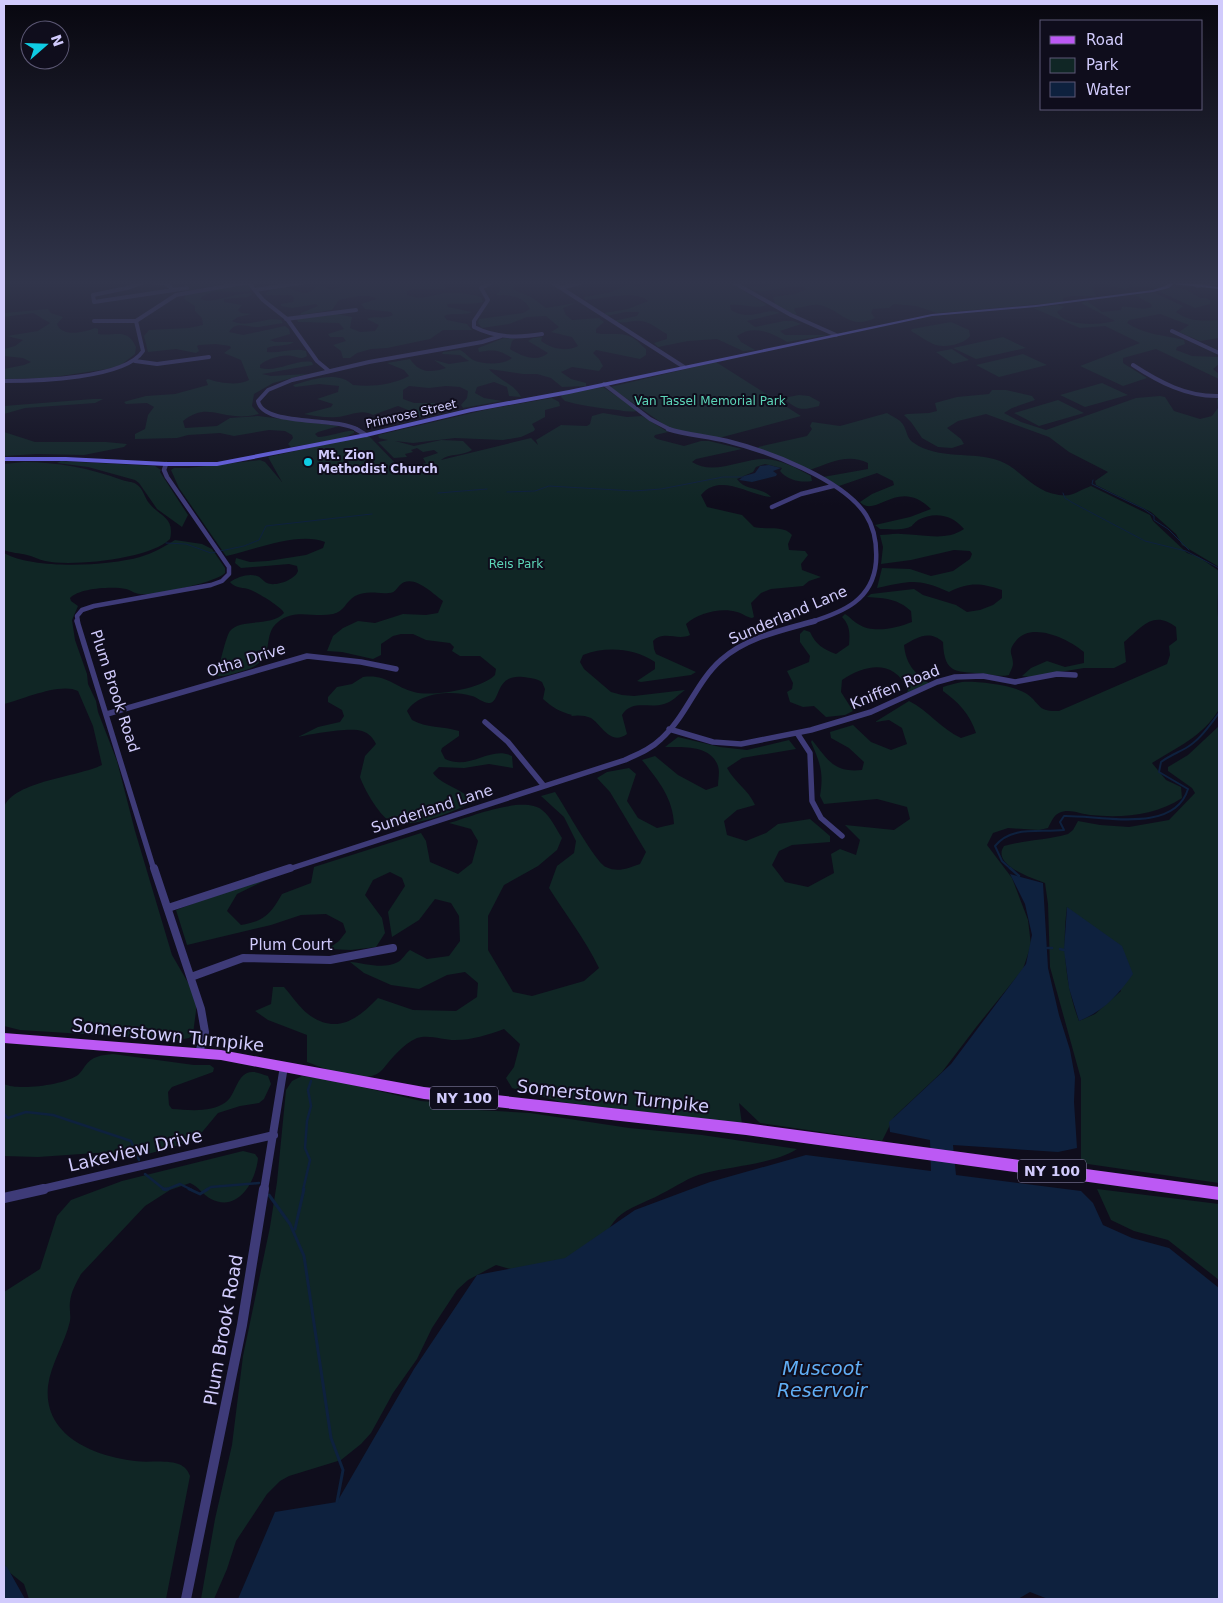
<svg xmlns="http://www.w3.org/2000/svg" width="1223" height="1603" font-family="'DejaVu Sans',sans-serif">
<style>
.green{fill:#102625;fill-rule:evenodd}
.water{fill:#0e213e}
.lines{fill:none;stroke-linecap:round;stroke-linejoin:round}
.stream-far3{stroke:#0e213e;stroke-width:1}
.stream-far2{stroke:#0e213e;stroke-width:2}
.stream-far1{stroke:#0e213e;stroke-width:2.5}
.stream{stroke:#0e213e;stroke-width:3}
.street-far4{stroke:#3e3b78;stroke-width:4}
.street-far3{stroke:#3e3b78;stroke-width:4.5}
.street-far2{stroke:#3e3b78;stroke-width:5.5}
.street-far1{stroke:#3e3b78;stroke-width:8}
.street{stroke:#3e3b78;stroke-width:10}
.secondary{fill:#6e68f5;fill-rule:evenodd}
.primary{fill:#bc59f4;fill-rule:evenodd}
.poi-dot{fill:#0fcce4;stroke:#0f0d1c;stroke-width:2}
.labels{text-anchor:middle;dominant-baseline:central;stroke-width:4;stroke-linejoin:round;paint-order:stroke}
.far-park-label{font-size:12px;fill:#5dd6b9;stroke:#0f0d1c}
.far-street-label{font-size:12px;fill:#d1cbfc;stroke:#0f0d1c}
.far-poi-label{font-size:12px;font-weight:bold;fill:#d1cbfc;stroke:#0f0d1c;text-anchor:start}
.shield{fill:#0f0d1c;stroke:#9792b9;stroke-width:1}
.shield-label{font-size:14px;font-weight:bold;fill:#d1cbfc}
.street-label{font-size:15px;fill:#d1cbfc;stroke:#0f0d1c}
.near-street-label{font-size:18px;fill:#d1cbfc;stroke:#0f0d1c}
.near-water-label{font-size:19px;font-style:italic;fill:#60aef5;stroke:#0f0d1c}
</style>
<rect width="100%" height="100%" fill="#0f0d1c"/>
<!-- green -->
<path class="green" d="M203,281H237L187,291L181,290L186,285Z
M342,281L356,283L368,281L398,283L406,281L428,282V281H461L443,282V285L446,289H416L407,291V295C422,301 431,295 446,293C457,292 470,294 481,297L483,302C471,305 459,303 447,304L448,307L472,312C464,316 453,312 444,316L447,320L467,324L472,330H443L430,339L387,348L371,349L357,353L350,358H343L341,351L333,345L346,341L343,337H330L328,334L344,329L339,323L298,322L297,319L337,314L352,317L350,328L360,332L375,331L379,325L367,319C376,315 382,320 393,315L391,312L365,309L361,304L377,299C367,292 350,298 339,300L332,310L300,315L301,313L318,306L316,304L292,308L281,306V304L293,302L294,298L291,295H266L267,292C272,289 277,287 283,287C296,288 305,301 318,285L331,290L340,287Z
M516,281H530L516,285L512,289L531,297L546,308L576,303L563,308L566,315L572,320L599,318L604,322L596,329V333C608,336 622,331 633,338C638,341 642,346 646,349V355L640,359L596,350L593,353L599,359L603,366L599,371L572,367L561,372L571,379L586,383V386L562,387L551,378L537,374H523L489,369C498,380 515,384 521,397L509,396L507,387L494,382L477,387L475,393L484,398L502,401L463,408L461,405L467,398L468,391L460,387L446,386L429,388L409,386L403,390V399L414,403H435L434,410L424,417H414L413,412L398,406L373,415C362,408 349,416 337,417C326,418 315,416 304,414L331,407L333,404L317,399L338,392L339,386L319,384L295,387L293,385C312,380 337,370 353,385C372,387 392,385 409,376L404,370L387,363L410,359C419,373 431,373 446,368L434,360L449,364L469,361L460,355L442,354L443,352L460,350C465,352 468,357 473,360C483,365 504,365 512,358C500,350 493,349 479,352L478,348L504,338L515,339L512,341L510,349C521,356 537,363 548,353L528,341L533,338L542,337L541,341C552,349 566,352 578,346L572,337L551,332L559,327L546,316L527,317L509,324L482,328L478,323L479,319L523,313L530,309C523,295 509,295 496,295L501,290L499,286L494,284Z
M660,281H700L713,285L727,282L732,284L767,305C754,310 743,303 730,305L731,310C753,323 764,306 780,313L747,321L755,327L784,321H793L801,324L780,331L785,335H828L787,342C772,333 753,324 737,336L741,342L755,350L743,351L717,339L688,341L658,347L654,343L667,339V334C659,330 651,322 641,321C630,320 627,325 613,321L637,316L639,312H625L607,316L604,313L628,309L648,301C636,289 602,299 585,300L584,297L612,292L627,284L636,286L658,283Z
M779,281H1167L1168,283L1162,287L1155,288L1129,285V288C1117,291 1103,278 1092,287L1096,296H1071L1063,298V302L937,313L916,306L894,304L889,308L873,309L871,313L875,318C849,331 841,309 819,305C811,304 803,308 795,308L794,310L797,314L795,315L775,304L773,297L795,294L807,289C789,279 759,301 748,286H764L778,283Z
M246,284L249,286L250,291C232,295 215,285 200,299C217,305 235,291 252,294L248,297L224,299V302L242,305L238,310L241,313L252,314L238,317L232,321C248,329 265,316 281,320L283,323C274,324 267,326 259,327C248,328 236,320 229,332L243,335L285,326L289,329L290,334L270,340L275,342H294C287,347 276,344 267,348V352C279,354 294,347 306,351L307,356C301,360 298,357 292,356C282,354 267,359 260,365V368C277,373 295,359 312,362L313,365L262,374L271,376L307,374L273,383L254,394L252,406L259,414C251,416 243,417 235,416C214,414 203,405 183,421L185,428L217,426L230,418L258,416L339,426L318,432L315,434L318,437C329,437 348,429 354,431V433L341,439L291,447L288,444L293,438L292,435L285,431L269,430L234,436L220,433L188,435L177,438L135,439V434L145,429L148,415L154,407L147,403L126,404L124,402L127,401L146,396L175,394L208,385L206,380L208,379C219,383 239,386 249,380L241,360L224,353L231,348L230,346L216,344L199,345L197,346L199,351L196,353L176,349L148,352L144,336L149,330L189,328L203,325L202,318L195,311V306L184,299L186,295Z
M1173,287L1185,289L1200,298H1206L1210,300V304L1195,308L1158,291Z
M1153,292L1183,306L1176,312C1189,322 1204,321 1219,320V338L1200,341L1179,332L1189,325L1160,314L1129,320L1127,323C1145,335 1164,335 1184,340L1185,344L1177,347L1176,350L1192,356L1219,357V364L1213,369L1219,374V379L1156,349L1123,358V363L1147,378L1123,386L1080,366L1140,343L1105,326L1080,328L1033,308L1058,305L1064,307L1057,312C1065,327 1100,325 1115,321L1081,303L1087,301L1102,312L1121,310L1122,307C1133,306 1141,311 1152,307L1151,304L1135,295Z
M48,309L51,313L63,317L57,324C62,338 85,332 95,328L98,329V334C115,337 127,327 136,347L135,354L121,365L107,369L48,378L4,379V369L24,365L31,362L23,358L4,356V349L15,346L23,340L7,336L38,331L50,323L33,313L4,317V313Z
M951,322L969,330L970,336C964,344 946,348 936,345C927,342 919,335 911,331L912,329Z
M1003,337L1026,348L976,359L953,348Z
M952,349L969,360L953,364L936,352Z
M1023,354L1047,365L999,377L976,365Z
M716,362L801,416L719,438L679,431L666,426L610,387Z
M1102,383L1128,395L1085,407L1060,395Z
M603,387L636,409L637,411C626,413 618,409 608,409C593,407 579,405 565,401L561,397L562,395Z
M992,390H1006L1032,396L1035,400L1012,408L1004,413L1021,422L1046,430L1136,398L1160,396L1165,397L1174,411L1200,419L1212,416L1218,408L1217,399H1219V567L1182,545L1176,534L1151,512L1096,485L1095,481L1108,472L1069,452L1049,437L986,414L958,421L947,428L961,439L964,444L952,448L938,447L922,438L911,422L904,415L907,414L929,413L937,411L935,403L957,397L989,394Z
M799,395L809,396L820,402L819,406C800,411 798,410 783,398Z
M552,398L559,402L560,406L545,410V417L532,424L535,429L534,431L521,437L503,440L455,438L413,443L395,441L414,446L441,440L463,441L472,450C464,456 449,453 441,460L531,438L538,445L536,440L561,425L587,426L590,424L592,416L603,413L627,417L642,416L668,432L655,435L654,437L657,439L684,446L701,441H709L742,449L696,459L692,462C713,476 741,459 764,459C779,459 797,468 811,476L812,481C801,483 787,480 780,471L782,468L765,464L756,467L753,472L737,479C745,491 762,487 771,497C750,496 720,472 701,495L707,507L742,515L754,527C766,530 784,525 792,535L788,544L789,550L805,551L808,555L801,564L802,570L821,577L809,581L803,586L771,589L761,593L751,603L754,617L752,618C746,617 742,613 737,612C721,607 698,613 686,624L690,635C678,641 664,630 653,641L654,649L656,654L696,672L691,675L641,682L637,681L655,669V662C634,648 606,646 583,655L580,662L584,669L611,692L622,695L634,696L685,690C678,695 672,702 664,704C649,709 632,699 622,715L627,734C610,746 602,725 591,718C585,715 577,715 571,716L572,715C560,712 552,707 543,699L545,689L542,682C536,678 530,678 523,677C495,674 501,701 490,703C484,704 477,697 472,696C452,690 419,692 407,711L412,720C426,728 443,726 459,731V736L442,748L441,751L445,759C471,771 490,745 512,756L513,768L489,764L464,768L439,767L433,773C440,784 462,789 472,800L470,803C455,812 411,828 393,823C381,819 364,789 360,777L365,756L376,744C373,738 369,733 362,731C350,727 311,734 298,737L318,727L340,722L344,716L342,710L328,702V697L337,687L352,684L363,677C387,674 394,687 414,692C432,697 482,689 495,675L496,669L480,656H460L452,651L454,647L450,643L426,640L413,634H401L393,636L381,644V655L373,659L342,652L327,651L333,636L343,628L358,621L375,623L403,614L426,615L438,613L443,601C433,594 413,573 400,585C396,589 395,593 389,593C376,594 368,590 355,596C346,601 344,612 333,614C313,618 295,608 278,622C259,637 281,662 239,672C232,674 224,677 217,676C219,667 226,636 230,631C240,618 272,627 284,613C282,607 255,591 248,589C240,587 235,588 230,582C237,577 249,573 257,576C261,577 263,581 267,583C275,587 295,580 298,571L297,566L289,564L241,568L235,563L236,558L250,562L268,561L306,555L323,548L325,542C299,531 254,550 226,556L179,488L171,470L174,468H188L260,460L265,462L282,482L268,457L368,435L401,469L426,463L423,458L438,453L434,450L423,452L417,448L411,450L413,452L405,454L407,457L394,458L378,442L388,440L379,438L378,435L489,409Z
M93,399H103L95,403L25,408L4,414V406Z
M1058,400L1084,413L1039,426L1014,413Z
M887,413C891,416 897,418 900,421C908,428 905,438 914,443C938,460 973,451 1000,461C1021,469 1032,491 1059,495C1074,497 1077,491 1091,486L1150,515L1153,521L1187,553L1199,557L1219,571C1219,583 1216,613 1219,622C1219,635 1222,704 1218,711C1203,736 1176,748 1152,763L1166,780L1181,787L1182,798C1155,816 1121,818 1090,815C1080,814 1069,808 1059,813C1054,815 1051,822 1048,828L1039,830L1008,828L993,833L987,845L1012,878L1028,920L1031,945L1023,969L977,1026L942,1072L894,1117L882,1141L760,1123L739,1103L742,1124L561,1102L512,1088L506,1078L514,1067L520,1044L504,1029C488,1035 472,1040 455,1040C443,1040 429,1034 417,1038C402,1045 393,1057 383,1069C367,1088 327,1069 307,1062V1035L268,1020L255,1011L271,1004L273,987H284C292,996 299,1007 308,1014C336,1035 357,1020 378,998L413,1010L456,1011L477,997L478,983L465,972L447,975L419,989L391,985L364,973L350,962C365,963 383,970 398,962C402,960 406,953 410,950L427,959L449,956L460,941L459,916L451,903L435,899L419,920L392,937L388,912L405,886L402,878L390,872L373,880L365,895L382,918L385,933L376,947L351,950L328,949L339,941L346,932L343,923L326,914L301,915L271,925L187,945L176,910L243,885L266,880L237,894L227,911L241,925C264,921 270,915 282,894L311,883L314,867L421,833L426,841L430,862L458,874L472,863L478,841L471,829L449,823C470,817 523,795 542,810C551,817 556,829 562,838L557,850L538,866L504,885L488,916V950L513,992L532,996L584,981L599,968C585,939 566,915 549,888L557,866L574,853L576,841L564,817L541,796L555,792C564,805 595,862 606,867C618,873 628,868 640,864L646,852L610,792L597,778L607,772L629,768L636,774L627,801L638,818L657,828L674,824C673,798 658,780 642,760L655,756L678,775L706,790L718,786C718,780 720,772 718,766C711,745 683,747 665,747L678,737L720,747L747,750L789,740L796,749L742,758L727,768C735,783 748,789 755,805L737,810L724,821L727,835L746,841L766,833L778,824L810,819L830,836V842L792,845L779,851L772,865L785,882L808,887L834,873L831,854L840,849L856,855L860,840L845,825L894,830L910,819L907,807L877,799L824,804L820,796C824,772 820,763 811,742L812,740C828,760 834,773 862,770L864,762L849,748L831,738L830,732L853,725L871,742L891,750L907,744L902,728L889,720L875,722L909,701C929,711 941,729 961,738L976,733C970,714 958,702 943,691V687C949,685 956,683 962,682C976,681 1015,685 1027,694C1041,704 1037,712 1059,711L1167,664L1170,655L1169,646L1177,640L1176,627C1153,609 1141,628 1124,642L1126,662L1114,668H1084L1030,677L1022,676L1031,668L1047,661L1065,667L1084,663V652C1069,639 1030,620 1015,642C1007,652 1013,654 1013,664C1013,667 1010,672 1009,675C1000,677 994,675 986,674C958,671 944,676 943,642C929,630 918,637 904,645C906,664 914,673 929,683L907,693L908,690C894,659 866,664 842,680L841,692L853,711L845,715L826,717L814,706L803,707L790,702L787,692L792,689L793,683L787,671L809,662L810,656L800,642V634L804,630L810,632C816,645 823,649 836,654L849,645C850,634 850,625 842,617L845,614C850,617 854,622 858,624C873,634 897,628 912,622L911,611C898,599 886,598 867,597L871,594L914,589L923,595L956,605L967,612L980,610L993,605L1002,598V590C980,583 970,582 949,592C917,578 911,581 877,588L882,568L910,569L931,576L953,571L970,559L972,554L970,551L954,550L911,560L881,564L883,547L880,535C887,535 894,533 901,534C923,534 945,542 964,529C953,515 935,511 918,520C917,521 912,525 912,526C903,531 889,529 880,529L875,525L910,517L931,509C898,476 876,519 860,502L872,494L894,485L893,481L877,473L839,486L823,477L868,469V463C847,453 830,463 810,470L759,449L758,447L807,436L812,429L810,426L812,422L840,426Z
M4,432L35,442H106L127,444L124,447L84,455L37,454L4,456Z
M61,461L155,466L161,470L160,472L188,515L182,527L157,509L139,483L135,480L88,467L57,463Z
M24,462C57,462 90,468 122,480C126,482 132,481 136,484C144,489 144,497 149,503C160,517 175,517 170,539C151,559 71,567 45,561C39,560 33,556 27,555C19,553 11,553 4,550V464Z
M175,540L202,544L212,549L225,568V573C218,582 153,596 140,594C135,594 131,590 126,589C113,586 79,588 70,598L71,601L78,606L72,620L75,640L87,674L88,684L96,701L98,712L117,761L135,831L172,955L190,986L196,1002V1011L193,1034L189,1038L178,1040L20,1030L4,1026V807C14,781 78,777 102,765L93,726L78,691C61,682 23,699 4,704V553C34,570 108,566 140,557C153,553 164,547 175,540Z
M1219,726V1183L1081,1163V1079L1050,967L1048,904L1045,883C1032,878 991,865 1004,846C1025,840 1047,840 1068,834L1073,830L1078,821L1100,825L1129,827L1169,820L1195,793L1192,788L1168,771V767L1188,755ZM1067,907L1121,991L1095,1014L1079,1021C1065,985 1062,944 1067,907Z
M113,1054L194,1065H210L214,1068L213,1072L172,1087L168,1092L169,1105L172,1109C189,1110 211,1113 226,1102C236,1095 237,1071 253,1072C258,1072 263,1075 268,1076L271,1084L264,1099L259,1103L240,1106L218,1113L198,1137L187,1143L137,1157H126L110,1152L38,1157L4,1156V1084C18,1091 64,1085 78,1075C80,1073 83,1069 85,1066C92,1056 102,1055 113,1054Z
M302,1076L332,1080L421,1101L456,1104L478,1110L530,1113L629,1128L702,1135L797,1149C773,1164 733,1166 705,1173C688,1177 676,1187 661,1194C647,1202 628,1207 617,1218C607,1229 601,1244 594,1257L521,1272L496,1265L468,1280L457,1290L432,1328L417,1359L393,1393L371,1433L361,1444L341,1460L289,1476L280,1481L267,1494L236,1541L227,1569L214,1599H201L215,1519L232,1445L243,1356L270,1227L277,1182L286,1090L292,1081Z
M243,1151L255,1154L258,1158C256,1181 238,1213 211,1199C203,1195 198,1186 190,1183L170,1190L145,1206L81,1274C76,1283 71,1292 70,1302C69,1308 71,1315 70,1321C65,1343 51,1363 48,1386C43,1436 94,1456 135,1461C149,1463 168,1459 181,1465C186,1468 188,1471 190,1476L166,1599H29L24,1584L4,1568V1292L40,1269L57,1216L71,1200L122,1181Z
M1097,1189L1219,1204V1280L1168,1240L1134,1231L1111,1220Z"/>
<!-- water -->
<path class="water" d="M769,465L781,468L773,471L777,474L776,476L752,482L739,480L744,476L755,473L760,466Z
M1010,874L1043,883L1048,968L1059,1015L1070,1050L1075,1077L1074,1102L1077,1148L1058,1152L953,1145L956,1175L1081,1191L1093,1203L1103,1225L1132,1238L1169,1248L1219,1288V1599H1048L1030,1592L1018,1599H238L275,1512L337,1502L414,1369L477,1275L565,1258L635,1210L710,1182L806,1155L931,1171L930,1140L890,1132L889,1122L951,1064L1026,964L1032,935L1025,904Z
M1067,907L1122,946L1133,974C1118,995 1104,1011 1079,1021L1069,988L1064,950Z
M4,1565L7,1567L25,1599H4Z"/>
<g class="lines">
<!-- stream-far3 -->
<path class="stream-far3" d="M806,288L824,281
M1093,480L1092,484L1144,509L1154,516V520L1168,529L1189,550
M507,492L535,491L549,486L634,491L661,489L723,477H743
M438,493L487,489
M1063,493L1065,498L1073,503L1145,541L1186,551L1219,568
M166,543L186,544L211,553L244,546L259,540L266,526L372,514"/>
<!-- stream-far2 -->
<path class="stream-far2" d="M1012,870L1002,861L995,846C1012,825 1040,833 1064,830L1060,822L1064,816C1099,815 1174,835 1188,789L1159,772L1161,762C1169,756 1177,753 1186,748C1200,740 1209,726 1219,713"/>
<!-- stream-far1 -->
<path class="stream-far1" d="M1010,868L1019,876
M1047,948H1052
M1060,949L1064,950
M4,1114L8,1118L26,1112L53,1115L131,1141L139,1160
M145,1174L165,1190
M165,1190L180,1184L192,1190
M206,1190L211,1187L259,1183
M303,1190L310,1160L305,1148L307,1121L311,1106L308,1090L311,1081"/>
<!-- stream -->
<path class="stream" d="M163,1189H168
M189,1189L200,1194L208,1189
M269,1195L290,1224L304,1256L331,1438L343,1470L337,1502
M295,1229L304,1189"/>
<!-- street-far4 -->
<path class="street-far4" d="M247,281L263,300L287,319L317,361L329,371
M504,281L493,282L481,288L488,300L474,321V327C496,338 518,338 542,334
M550,281L684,367
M731,281L791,315L836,335
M1197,286L1219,282
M561,288L587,281
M173,290L166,283L144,282L127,288L93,295L94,302L187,288
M255,290L312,281
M286,319L356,310
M94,321H136
M1172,331L1219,353
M135,361L157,364L209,357
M1133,365C1159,382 1187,397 1219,396
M4,381C36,381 125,379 143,351L136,321L176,295L249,282
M604,384L650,419L671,430
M358,430C336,416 263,427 258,401L268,390L292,380L369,362L482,342L501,336"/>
<!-- street-far3 -->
<path class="street-far3" d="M356,429L366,435
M668,429C687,435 707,436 727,441C767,451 843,479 866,515C875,529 877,546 876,562C873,600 843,612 811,622
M772,507L801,494L833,486
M78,622L77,616L82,610L94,606L211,585L222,581L229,574V567L167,477L164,470L166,464"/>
<!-- street-far2 -->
<path class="street-far2" d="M77,621L154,870
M107,714L307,656L361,662L396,669
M485,722L508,742L544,786
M669,729L713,742L741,744L811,730L871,712L937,682L955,677L983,676L1015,682L1057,674L1075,675
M797,733L810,753L812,801L821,818L842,836
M286,870L625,760C638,754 651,749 661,739C686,717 696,682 721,660C747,637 783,630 815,621"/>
<!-- street-far1 -->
<path class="street-far1" d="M154,868L201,1009L205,1032L199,1053
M168,908L290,868
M191,977L243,958L330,960L393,948
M38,1190L274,1135
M264,1190L284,1066"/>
<!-- street -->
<path class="street" d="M4,1198L44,1189
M186,1599L242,1325L264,1189"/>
<!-- secondary -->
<path class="secondary" d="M1172,281L1219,287V289L1173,284L1169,288L1153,292L1036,307L932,316L569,394L471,412L366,437L217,466H166L66,461H4V457H66L166,462H217L366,433L471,408L569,390L932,314L1036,305L1153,290L1165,286Z"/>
<!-- primary -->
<path class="primary" d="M4,1033L221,1050L424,1087L746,1123L1219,1187V1200L746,1135L424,1099L221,1060L4,1043Z"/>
</g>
<!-- sky -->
<linearGradient id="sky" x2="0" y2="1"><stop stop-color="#08070f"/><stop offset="0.56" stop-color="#31354b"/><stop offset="1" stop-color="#31354b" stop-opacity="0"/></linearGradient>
<rect width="1223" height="505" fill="url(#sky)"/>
<!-- markers -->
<circle class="poi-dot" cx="308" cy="462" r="5"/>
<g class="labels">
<!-- far-park labels -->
<g class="far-park-label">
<text x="710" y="401">Van Tassel Memorial Park</text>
<text x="516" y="564">Reis Park</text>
</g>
<!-- far-street labels -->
<g class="far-street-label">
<text transform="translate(411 414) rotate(-13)">Primrose Street</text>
</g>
<!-- far-poi labels -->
<g class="far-poi-label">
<text x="318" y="455">Mt. Zion<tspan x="318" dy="14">Methodist Church</tspan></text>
</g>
<!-- shield labels -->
<g class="shield">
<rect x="430" y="1086.5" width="68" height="23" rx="4"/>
<rect x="1018" y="1159.5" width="68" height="23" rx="4"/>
</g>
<g class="shield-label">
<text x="464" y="1098">NY 100</text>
<text x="1052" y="1171">NY 100</text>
</g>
<!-- street labels -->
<g class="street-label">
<text transform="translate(788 615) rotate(-23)">Sunderland Lane</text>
<text transform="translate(246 660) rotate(-17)">Otha Drive</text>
<text transform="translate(895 687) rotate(-22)">Kniffen Road</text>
<text transform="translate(115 691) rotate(72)">Plum Brook Road</text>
<text transform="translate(432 809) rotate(-18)">Sunderland Lane</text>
<text x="291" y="945">Plum Court</text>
</g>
<!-- near-street labels -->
<g class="near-street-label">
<text transform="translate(168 1035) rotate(6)">Somerstown Turnpike</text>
<text transform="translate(613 1096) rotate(6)">Somerstown Turnpike</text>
<text transform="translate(135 1150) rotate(-13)">Lakeview Drive</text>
<text transform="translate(223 1330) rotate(-80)">Plum Brook Road</text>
</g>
<!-- near-water labels -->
<g class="near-water-label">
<text x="822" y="1368">Muscoot<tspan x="822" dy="22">Reservoir</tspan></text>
</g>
</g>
<!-- border -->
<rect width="1223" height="1603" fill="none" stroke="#d1cbfc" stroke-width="10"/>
<!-- legend -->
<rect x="1040" y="20" width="162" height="90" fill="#0f0d1c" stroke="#5d5976"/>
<rect x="1050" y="36" width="25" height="8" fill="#bc59f4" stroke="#5d5976"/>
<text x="1086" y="45" font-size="15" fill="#d1cbfc">Road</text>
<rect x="1050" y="58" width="25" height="15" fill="#102625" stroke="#5d5976"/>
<text x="1086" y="70" font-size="15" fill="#d1cbfc">Park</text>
<rect x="1050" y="82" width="25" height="15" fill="#0e213e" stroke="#5d5976"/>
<text x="1086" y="95" font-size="15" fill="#d1cbfc">Water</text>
<!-- north arrow -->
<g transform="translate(45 45) rotate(70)"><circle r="24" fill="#0f0d1c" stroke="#5d5976"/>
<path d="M0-4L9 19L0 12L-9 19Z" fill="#0fcce4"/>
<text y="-8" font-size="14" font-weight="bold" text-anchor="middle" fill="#d1cbfc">N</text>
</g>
</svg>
